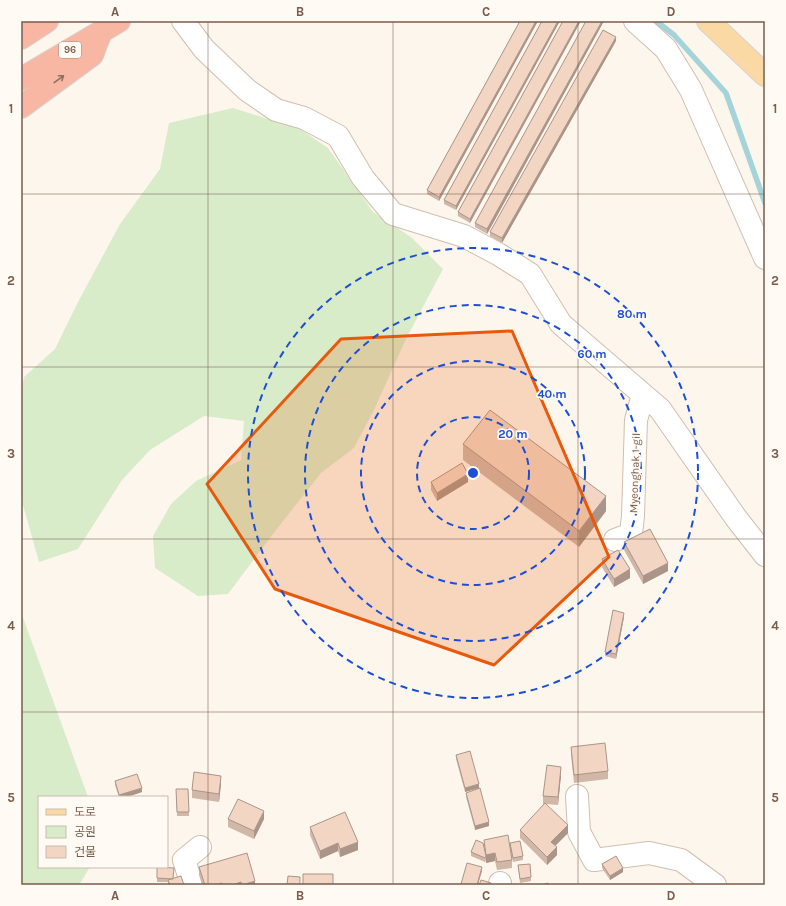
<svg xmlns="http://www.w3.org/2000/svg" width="786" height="906" font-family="Karla,'Noto Sans KR',sans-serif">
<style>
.green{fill:#d8ecc9}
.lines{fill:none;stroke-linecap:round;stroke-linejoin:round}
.stream{stroke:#a5d3da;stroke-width:5.5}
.minor-casing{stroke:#d1beb0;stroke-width:24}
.major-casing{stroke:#dad1cd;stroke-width:24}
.highway-casing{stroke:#dad1cd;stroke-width:24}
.minor{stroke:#fff;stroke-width:22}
.major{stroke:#fbd9a5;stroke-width:22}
.highway{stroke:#f7b7a3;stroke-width:22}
.wall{fill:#d1b7a8}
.shaded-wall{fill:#aa9588}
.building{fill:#f3d5c3;stroke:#aa9588}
.oneway{stroke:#936e5e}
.marked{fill:#e8590c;fill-opacity:0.2;stroke:#e8590c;stroke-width:3;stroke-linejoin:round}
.grid{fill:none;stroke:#7a5c4d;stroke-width:1;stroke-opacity:0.55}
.ring{fill:none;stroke:#1d4ed8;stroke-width:2;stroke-dasharray:7 5}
.labels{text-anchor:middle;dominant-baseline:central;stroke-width:3.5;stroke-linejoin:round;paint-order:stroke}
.shield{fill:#fffaf3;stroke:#a28b7f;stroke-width:1}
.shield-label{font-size:10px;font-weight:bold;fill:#7a5c4d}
.street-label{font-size:11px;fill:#7a5c4d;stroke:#fffaf3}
.centre{fill:#1d4ed8;stroke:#fffaf3;stroke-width:2}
.ring-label{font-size:12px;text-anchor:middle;font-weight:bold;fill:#1d4ed8;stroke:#fffaf3;stroke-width:3.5;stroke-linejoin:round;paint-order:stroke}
.neatline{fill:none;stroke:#7a5c4d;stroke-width:1.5}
.grid-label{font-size:13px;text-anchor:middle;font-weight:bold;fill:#7a5c4d}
</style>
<rect width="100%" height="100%" fill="#fdf6ec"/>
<!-- green -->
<path class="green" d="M233,108L300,129L328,148L373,212L411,237L443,269L406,339L374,410L354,448L321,473L276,530L228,594L198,596L155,568L153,536L171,504L196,481L241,460L244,421L204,416L150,450L122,480L78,549L39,562L21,498V390L24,377L55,349L78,302L120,224L160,169L169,123Z
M21,612L88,797H39V867H90L79,885H21Z"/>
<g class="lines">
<!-- stream -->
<path class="stream" d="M656,21L674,35L726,93L765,203"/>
<!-- minor casing -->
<g class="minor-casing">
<path id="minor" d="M183,21L204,49L247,90L276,110L304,118L338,136L363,178L393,214L464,236L498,254L530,274L561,324L660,409L736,518L765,555
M635,21L666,49L691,90L765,258
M615,540L631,534L633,516L636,420L643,395
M577,796L579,832L594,860L649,853L681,860L715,885
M500,883V885
M192,885L184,860L200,847"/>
</g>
<!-- major casing -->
<g class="major-casing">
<path id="major" d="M708,21L765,75"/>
</g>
<!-- highway casing -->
<g class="highway-casing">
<path id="highway" d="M21,38L47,21
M21,79L119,21
M21,107L92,55L101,32"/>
</g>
<!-- minor -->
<use href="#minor" class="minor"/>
<!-- major -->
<use href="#major" class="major"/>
<!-- highway -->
<use href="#highway" class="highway"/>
</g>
<!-- wall -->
<path class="wall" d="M520,21H538L439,201L427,194V190Z
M542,21L456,210L444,204V200Z
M563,21L470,223L458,216V212Z
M604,21L487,234L475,227V223Z
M616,41L502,243L490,236V232Z
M463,444L606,511L579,547L463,460Z
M431,482H468L437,501L431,490Z
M624,542L668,571L643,584L624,550Z
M602,559L630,578L614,587L602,567Z
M624,617L616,659L605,656V652Z
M571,747L608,771V779L574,783L571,755Z
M456,755L479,788L465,792L456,759Z
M561,775L558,805L546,804L568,833L555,846L557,855L547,865L520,838V830L545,804H543V796Z
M115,781L142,792L127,797H119L115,785Z
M221,784L219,802L192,798V790Z
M176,789H188L189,816H177Z
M466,793L489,826L475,830L466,797Z
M228,819H264L254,839L228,827Z
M310,827L358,850L340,857L338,851L320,859L310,835Z
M484,840L510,846V843L523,856V860L513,862L511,852L512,860V868L497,870L495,861L486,863V860L485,862L471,856V852L484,844Z
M602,864L623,872L610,880L602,868Z
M518,865L531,877V881L520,883Z
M157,867L173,879L184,885H168V882H157Z
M199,867L255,885H202L199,875Z"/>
<!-- shaded-wall -->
<path class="shaded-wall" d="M536,21H538L439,201V197Z
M558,21H560L456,210V206Z
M579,21H581L470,223V219Z
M602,21H604L487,234V229Z
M616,37V41L502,243V238Z
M468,474V482L437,501V493Z
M606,496V511L579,547V531Z
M668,563V571L643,584V576Z
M630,569V578L614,587V579Z
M624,613V617L616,659V654Z
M561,767V775L558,805V797Z
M221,776V784L219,802V794Z
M479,784V788L465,792V788Z
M142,788V792L127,797H119V795Z
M264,811V819L254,839V831Z
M489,822V826L475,830V826Z
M568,825V833L551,850V842Z
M358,842V850L340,857V849Z
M338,843V851L320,859V851Z
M557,847V855L547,865V857Z
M495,853V861L486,863V855Z
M482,867V871L478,885H477Z
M623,868V872L610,880V876Z
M255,881V885H242Z
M241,882V885H232Z"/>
<!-- building -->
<path class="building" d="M520,21H536L439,197L427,190Z
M542,21H558L456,206L444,200Z
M563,21H579L470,219L458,212Z
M586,21H602L487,229L475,223Z
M603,30L616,37L502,238L490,232Z
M490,410L606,496L579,531L463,444Z
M462,463L468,474L437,493L431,482Z
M650,529L668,563L643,576L624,542Z
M618,550L630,569L614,579L602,559Z
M613,610L624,613L616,654L605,652Z
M605,743L608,771L574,775L571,747Z
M470,751L479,784L465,788L456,755Z
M547,765L561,767L558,797L543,796Z
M194,772L221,776L219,794L192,790Z
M137,774L142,788L119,795L115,781Z
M480,788L489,822L475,826L466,793Z
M176,789H188L189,812H177Z
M238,799L264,811L254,831L228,819Z
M545,803L568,825L551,842L557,847L547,857L520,830Z
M345,812L358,842L340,849L338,843L320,851L310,827Z
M508,835L512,860L497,862L495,853L486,855L484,840Z
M476,840L483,843L486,856L485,858L471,852Z
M520,841L523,856L513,858L510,843Z
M247,853L255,881L242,885L241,882L232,885H222V883L216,885H205L199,867Z
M616,856L623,868L610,876L602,864Z
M467,863L482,867L477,885H465L461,884Z
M530,864L531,877L520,879L518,865Z
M157,867L174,868L173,879L157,878Z
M303,874H333V885H303Z
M181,876L184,885H170L168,880Z
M288,876L300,877V885H287Z
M481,880L491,883L490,885H479Z
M548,883L549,885H542Z"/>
<!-- one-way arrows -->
<defs><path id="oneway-shaft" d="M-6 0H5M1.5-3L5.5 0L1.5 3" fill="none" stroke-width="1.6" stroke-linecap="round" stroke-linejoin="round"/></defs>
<use class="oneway" href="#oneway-shaft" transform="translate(59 79) rotate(-36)"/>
<!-- marked area -->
<path class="marked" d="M512,331L609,557L494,665L275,589L207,484L341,339Z"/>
<!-- grid -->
<path class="grid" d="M208,21V885M393,21V885M578,21V885M21,194H765M21,367H765M21,539H765M21,712H765"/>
<!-- distance rings -->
<g class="ring">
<circle cx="473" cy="473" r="56"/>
<circle cx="473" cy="473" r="112"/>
<circle cx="473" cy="473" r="168"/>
<circle cx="473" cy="473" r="225"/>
</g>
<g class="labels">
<!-- shield labels -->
<rect class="shield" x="59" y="42" width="22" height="16" rx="3"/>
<g class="shield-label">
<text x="70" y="50">96</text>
</g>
<!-- street labels -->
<g class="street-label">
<text transform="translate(635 473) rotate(-88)">Myeonghak 1-gil</text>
</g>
</g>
<circle cx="473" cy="473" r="6" class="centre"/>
<g class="ring-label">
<text x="632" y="318">80 m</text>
<text x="592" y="358">60 m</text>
<text x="552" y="398">40 m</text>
<text x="513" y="438">20 m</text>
</g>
<!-- border -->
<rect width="786" height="906" fill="none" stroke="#fffaf3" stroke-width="44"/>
<!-- legend -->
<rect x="38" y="796" width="130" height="72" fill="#fffaf3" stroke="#cabbb1"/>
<rect x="46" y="809" width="20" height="6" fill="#fbd9a5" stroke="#cabbb1"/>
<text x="74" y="816" font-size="12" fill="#7a5c4d">도로</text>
<rect x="46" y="826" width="20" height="12" fill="#d8ecc9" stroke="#cabbb1"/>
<text x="74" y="836" font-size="12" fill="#7a5c4d">공원</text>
<rect x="46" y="846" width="20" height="12" fill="#f3d5c3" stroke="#cabbb1"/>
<text x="74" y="856" font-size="12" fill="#7a5c4d">건물</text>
<rect x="22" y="22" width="742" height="862" class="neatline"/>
<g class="grid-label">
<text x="115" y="16">A</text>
<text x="300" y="16">B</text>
<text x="486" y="16">C</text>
<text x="671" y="16">D</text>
<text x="11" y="113">1</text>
<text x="775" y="113">1</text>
<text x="11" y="285">2</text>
<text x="775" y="285">2</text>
<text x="11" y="458">3</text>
<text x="775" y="458">3</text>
<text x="11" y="630">4</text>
<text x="775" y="630">4</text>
<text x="11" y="802">5</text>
<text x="775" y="802">5</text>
<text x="115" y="900">A</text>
<text x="300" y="900">B</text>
<text x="486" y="900">C</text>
<text x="671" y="900">D</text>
</g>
</svg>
